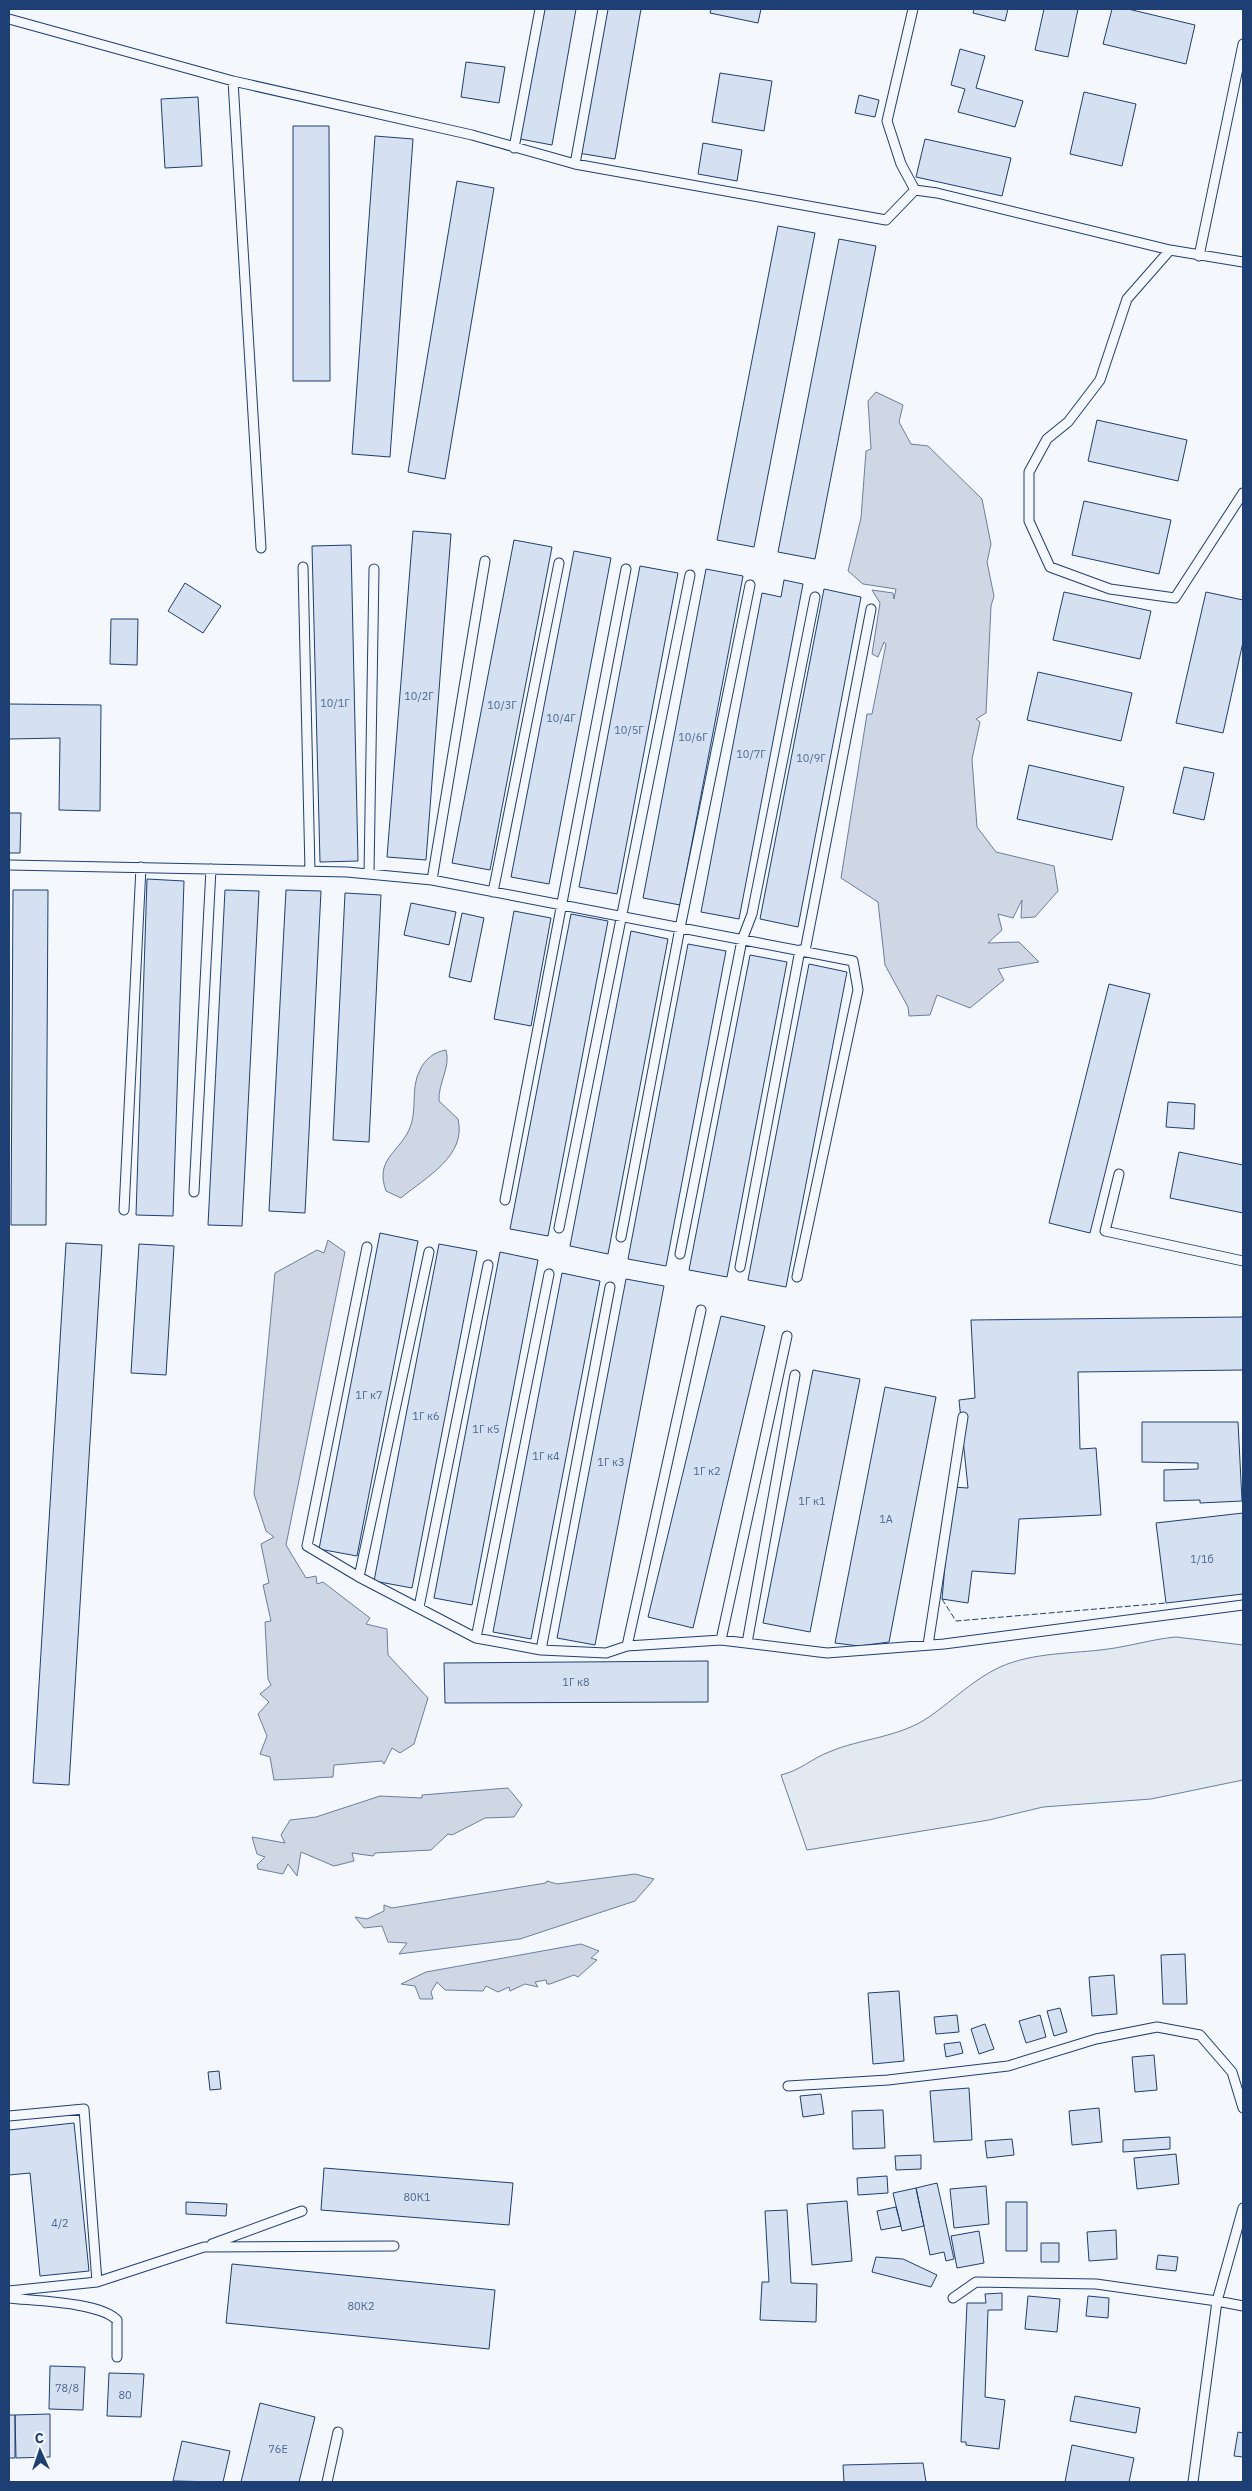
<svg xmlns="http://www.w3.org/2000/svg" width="1252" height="2491" font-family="'IBM Plex Sans',sans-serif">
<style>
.green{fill:#e3e9f0;stroke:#687fa3}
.water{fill:#cfd7e4;stroke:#687fa3}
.building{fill:#d5e0f0;stroke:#1d3f73}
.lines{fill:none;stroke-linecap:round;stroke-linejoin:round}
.lane-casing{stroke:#1d3f73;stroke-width:11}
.lane{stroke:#f4f7fb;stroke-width:9}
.fence{stroke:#1d3f73;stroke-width:1;stroke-dasharray:6 2.5;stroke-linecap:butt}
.labels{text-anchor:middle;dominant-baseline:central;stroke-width:4;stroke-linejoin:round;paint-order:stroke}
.number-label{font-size:11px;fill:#4b6792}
</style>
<rect width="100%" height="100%" fill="#f4f7fb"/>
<!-- green -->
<path class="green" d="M1176,1637L1243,1645V1780L1151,1799L1043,1807L989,1820L807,1850L781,1775C801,1770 811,1759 829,1752C862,1738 898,1738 929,1717C952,1701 974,1679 1000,1667C1034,1652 1072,1654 1108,1649C1131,1646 1153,1639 1176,1637Z"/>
<!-- water -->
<path class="water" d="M876,392L903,405L899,422L911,444L928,446L982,499L991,544L987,562L994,596L991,606L986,713L976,719L980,722L972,759L977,827L996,852L1054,866L1058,891L1035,917L1021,918L1022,900L1013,918L998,914L1002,930L988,943L1019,942L1039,962L998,969L1004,980L970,1008L937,995L930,1015L909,1016L908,1007L885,965L878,902L841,878L867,714H872L886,644L884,642L878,657L872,654L880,603L872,590L893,593L894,599L896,589L863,584L848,571L861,518L866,451L871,449L868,401Z
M446,1050C451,1067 438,1083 439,1101L458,1119C467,1156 426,1177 401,1198L386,1191C375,1160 397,1154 409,1130C418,1111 410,1088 420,1070C425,1059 434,1052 446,1050Z
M328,1240L345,1252L286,1545L306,1578L316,1576L317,1584L323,1582L370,1618L366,1624L387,1629L388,1655L428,1698L414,1744L400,1753L392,1748L384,1764L382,1761L334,1765L333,1777L274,1780L270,1757L260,1754L267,1736L258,1714L269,1702L260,1694L271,1685L268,1679L265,1622L271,1621L263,1585L269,1583L261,1544L274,1537L266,1531L254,1494L275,1273L317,1250L324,1253Z
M508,1788L522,1805L514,1817L485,1818L452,1835L448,1834L431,1850L375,1853L373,1856L352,1853L354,1861L334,1866L301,1852L297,1876L288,1864L283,1874L258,1869L257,1865L265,1857L257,1854L252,1837L285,1843L281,1835L290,1820L316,1817L380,1796L422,1798V1795Z
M635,1874L654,1879L635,1901L520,1939L399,1954L407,1943L388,1942L382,1926L364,1928L355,1917L367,1919L384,1911V1905L392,1908L546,1883L547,1881L557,1884Z
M581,1944L599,1951L591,1958L597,1960L578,1977L574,1975L550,1984H547L546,1980L535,1982L538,1987L525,1984L510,1991L509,1987L498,1992L486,1986L483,1991L445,1990L437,1982L431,1992L433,1999H420L415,1986L401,1984L426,1972Z"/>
<!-- building -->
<path class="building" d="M538,9H576L552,145L515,138Z
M603,9H641L615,159L578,153Z
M711,9H761L758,23L710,13Z
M974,9H1008L1005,21L973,13Z
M1044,9H1078L1068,57L1035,50Z
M1112,9H1128L1195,25L1186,64L1103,44Z
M960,49L985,56L976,88L1023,101L1015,127L958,112L965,89L951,85Z
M466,62L505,67L499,103L461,97Z
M720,73L772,81L764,131L712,122Z
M1084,92L1136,104L1122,166L1070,154Z
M859,95L879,100L875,117L855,113Z
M198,97L202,166L165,168L161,99Z
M293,126H329L330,381H293Z
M375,136L413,139L390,457L352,454Z
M925,139L1011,158L1002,196L916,177Z
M703,143L742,150L737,181L698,174Z
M457,181L494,188L445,479L408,472Z
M778,226L815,233L754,547L717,540Z
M839,239L876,246L815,559L778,552Z
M1097,420L1187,440L1178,481L1088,461Z
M1084,501L1171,520L1159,574L1072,555Z
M413,531L451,534L426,860L387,857Z
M514,540L552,547L490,870L452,863Z
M351,545L358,861L320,862L312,546Z
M574,551L611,558L549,884L511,877Z
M640,566L678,573L617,894L579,887Z
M706,569L743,576L680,905L643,898Z
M784,580L803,584L739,919L701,912L762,593L781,597Z
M185,583L221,606L203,633L168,611Z
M824,589L861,597L798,927L760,919Z
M1064,592L1151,611L1140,659L1053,640Z
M1206,592L1243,600V642L1223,733L1176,723Z
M111,619H138L137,665L110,664Z
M1038,672L1132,693L1121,741L1027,720Z
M9,704L101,705L100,811L59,810L60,738L9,739Z
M1029,765L1124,787L1112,840L1017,819Z
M1184,767L1214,773L1204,820L1173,813Z
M9,813H21L20,853H9Z
M147,879L184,881L173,1216L136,1215Z
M13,890H48L46,1225H11Z
M225,890L259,891L242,1226L208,1225Z
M286,890L321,891L305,1213L269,1211Z
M345,893L381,895L369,1142L333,1140Z
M411,903L456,912L449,945L404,935Z
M514,911L551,918L531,1026L494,1019Z
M462,913L484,918L471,982L449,977Z
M571,914L608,921L548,1236L510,1229Z
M631,931L668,939L608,1254L570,1246Z
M688,944L726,951L666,1266L628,1259Z
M750,955L787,962L727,1277L689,1270Z
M809,964L847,972L786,1287L748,1280Z
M1109,984L1150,994L1090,1233L1049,1223Z
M1168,1102L1195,1104L1194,1129L1166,1127Z
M1179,1152L1243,1165V1213L1170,1198Z
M380,1233L418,1241L357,1556L319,1549Z
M66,1243L102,1245L69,1785L33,1783Z
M139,1244L174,1246L166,1375L131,1373Z
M439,1244L477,1251L412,1588L374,1581Z
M500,1252L538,1260L472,1605L434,1598Z
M562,1273L600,1281L531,1639L493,1632Z
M626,1279L664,1286L595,1645L557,1638Z
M721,1316L765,1326L693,1628L648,1617Z
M1243,1317V1370L1078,1372L1080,1449L1096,1448L1101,1515L1019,1519L1015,1574L972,1571L968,1603L942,1599L952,1487L968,1488L959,1400L975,1398L971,1320Z
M813,1370L860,1379L810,1632L763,1623Z
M885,1387L936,1397L889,1642L859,1646L835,1643Z
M1142,1422H1238L1242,1501L1200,1503V1500L1164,1501V1470L1198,1469V1463L1142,1462Z
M1243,1513V1594L1166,1603L1156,1523Z
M708,1661V1702L445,1703L444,1663Z
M1185,1954L1187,2004H1163L1161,1955Z
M1114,1975L1117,2014L1092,2016L1089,1977Z
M899,1991L904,2061L873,2064L868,1993Z
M1060,2008L1067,2032L1054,2036L1047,2011Z
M957,2015L959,2032L936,2034L934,2017Z
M1040,2015L1046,2037L1026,2043L1019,2021Z
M985,2024L994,2049L979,2054L971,2029Z
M960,2042L963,2053L946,2057L944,2044Z
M1154,2055L1157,2090L1135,2092L1132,2057Z
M219,2071L221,2089L210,2090L208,2072Z
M969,2088L972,2140L934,2142L930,2091Z
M821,2094L824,2114L803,2117L800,2096Z
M1099,2108L1102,2142L1072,2145L1069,2111Z
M883,2110L885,2148L853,2149L852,2111Z
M74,2123L89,2271L40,2276L30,2173L9,2175V2130Z
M1170,2137V2149L1123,2152V2140Z
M1012,2139L1014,2155L987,2158L985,2141Z
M1176,2154L1179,2184L1137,2189L1134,2158Z
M921,2155V2169L896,2170L895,2156Z
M324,2168L513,2183L509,2225L321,2210Z
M887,2176L888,2193L858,2195L857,2178Z
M937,2183L954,2259L946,2261L944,2252L930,2255L916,2188Z
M986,2186L989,2224L954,2228L950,2189Z
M916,2188L924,2226L902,2231L893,2193Z
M847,2201L852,2261L812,2265L807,2204Z
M186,2202L227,2204L226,2216L186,2214Z
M1006,2202H1027V2251H1006Z
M896,2207L901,2226L881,2230L877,2211Z
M787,2210L791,2283L817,2284L816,2322L760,2320L762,2282H769L765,2211Z
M1116,2230L1117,2259L1089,2261L1087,2232Z
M979,2231L984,2263L957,2268L951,2236Z
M1041,2243H1059V2262H1041Z
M1158,2255L1178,2257L1176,2271L1156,2269Z
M876,2257L903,2259L937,2275L931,2287L872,2272Z
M232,2264L495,2290L489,2349L226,2323Z
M1002,2293V2310H988L985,2397L1005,2400L999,2449L966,2445V2442H961L967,2303H986L985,2294Z
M1028,2296L1060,2299L1057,2332L1025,2329Z
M1088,2296L1109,2298L1108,2318L1086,2316Z
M50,2366L85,2367L83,2410L49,2409Z
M109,2373L144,2374L141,2417L107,2416Z
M1075,2396L1140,2408L1136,2433L1070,2421Z
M260,2403L315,2417L299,2482H241Z
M50,2414V2457L16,2458L15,2415Z
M9,2415H15V2458H9Z
M1238,2432L1243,2433V2457L1234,2456Z
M182,2441L230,2451L223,2482L173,2481Z
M1072,2445L1134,2458L1129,2482H1065Z
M923,2463L926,2482H844L843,2465Z"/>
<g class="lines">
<!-- lane casing -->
<g class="lane-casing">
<path id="lane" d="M9,19L233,81L472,135L575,164L886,220L915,190L901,164L887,121L913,9
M233,81L261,548
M514,148L540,9
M575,164L603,9
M915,190L937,193L1170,250L1243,262
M1170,250L1127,299L1100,380L1068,422L1047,439L1029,472V521L1050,567L1110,589L1175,598L1243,493
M1199,256L1243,44
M303,567L310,871
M9,865L347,872L432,880L853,961L858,990L797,1277
M369,873L374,569
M432,880L485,561
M493,892L559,563
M805,951L871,609
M1119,1174L1105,1231L1243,1261
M194,1192L211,869
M505,1200L626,569
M124,1210L141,867
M559,1228L690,575
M621,1237L680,928L750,585
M367,1247L307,1546L359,1577L476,1638L541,1650L606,1653L627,1646
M680,1254L742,940L752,914L815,597
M740,1267L800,950
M701,1310L627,1646L721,1640L827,1653L944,1644L1243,1605
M359,1577L429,1252
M419,1607L488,1265
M476,1638L549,1274
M721,1640L787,1336
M747,1643L795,1375
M928,1645L963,1417
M541,1650L610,1287
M788,2086L888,2080L1008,2066L1096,2039L1157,2027L1200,2035L1232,2072L1243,2108
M9,2116L84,2109L97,2282L9,2291
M1243,2208L1217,2301L1243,2306
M212,2244L302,2211
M97,2282L204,2247L394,2246
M9,2298C36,2301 99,2302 117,2320V2357
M953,2298L976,2282L1096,2284L1217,2301L1193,2482
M327,2482L338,2432"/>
</g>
<!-- lane -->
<use href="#lane" class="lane"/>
<!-- fence -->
<path class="fence" d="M942,1599L956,1621L1166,1603"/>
</g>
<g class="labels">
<!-- number labels -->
<g class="number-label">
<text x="419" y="696">10/2Г</text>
<text x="335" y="703">10/1Г</text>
<text x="502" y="705">10/3Г</text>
<text x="561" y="718">10/4Г</text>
<text x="629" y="730">10/5Г</text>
<text x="693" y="737">10/6Г</text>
<text x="751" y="754">10/7Г</text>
<text x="811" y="758">10/9Г</text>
<text x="369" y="1395">1Г к7</text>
<text x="426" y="1416">1Г к6</text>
<text x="486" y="1429">1Г к5</text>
<text x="546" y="1456">1Г к4</text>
<text x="611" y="1462">1Г к3</text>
<text x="707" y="1471">1Г к2</text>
<text x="812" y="1501">1Г к1</text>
<text x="886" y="1519">1А</text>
<text x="1202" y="1559">1/1б</text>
<text x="576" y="1682">1Г к8</text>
<text x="417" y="2197">80К1</text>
<text x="60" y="2223">4/2</text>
<text x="361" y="2306">80К2</text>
<text x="67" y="2388">78/8</text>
<text x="125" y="2395">80</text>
<text x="278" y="2449">76Е</text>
</g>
</g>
<!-- border -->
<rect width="1252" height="2491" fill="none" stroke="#1d3f73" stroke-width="20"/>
<!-- north arrow -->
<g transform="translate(40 2451) rotate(357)" stroke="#f4f7fb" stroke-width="4" paint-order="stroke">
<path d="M0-4L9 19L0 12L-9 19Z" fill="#1d3f73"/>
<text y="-8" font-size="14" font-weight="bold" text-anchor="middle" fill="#1d3f73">С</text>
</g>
</svg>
